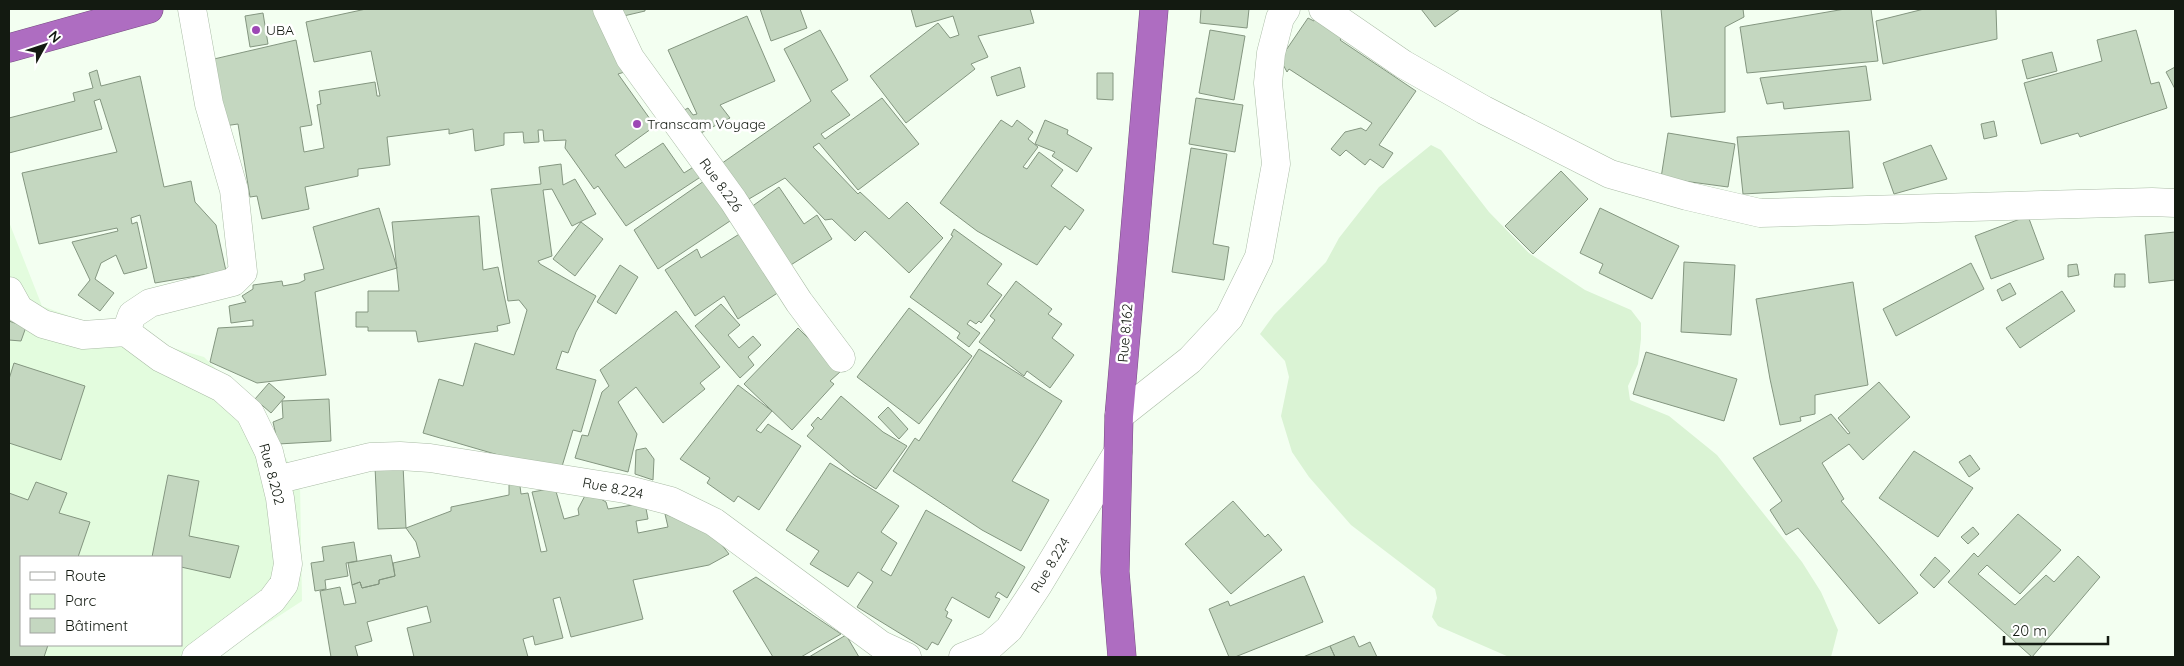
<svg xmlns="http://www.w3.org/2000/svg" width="2184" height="666" font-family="Quicksand,sans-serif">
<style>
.built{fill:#e3fcde;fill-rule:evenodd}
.green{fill:#daf3d4}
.building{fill:#c4d7c0;stroke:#849680}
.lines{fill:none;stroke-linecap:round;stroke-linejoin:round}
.minor-casing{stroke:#aabca6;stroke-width:29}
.highway-casing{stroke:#785083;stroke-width:29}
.minor{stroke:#fff;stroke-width:28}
.highway{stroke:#ae6dc1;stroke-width:28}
.poi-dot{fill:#9d47b5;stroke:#fff;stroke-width:2}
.labels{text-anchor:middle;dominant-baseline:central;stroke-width:5;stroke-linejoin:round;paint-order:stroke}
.poi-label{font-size:14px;fill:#131a11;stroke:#fff;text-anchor:start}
.street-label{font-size:14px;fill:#131a11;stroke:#fff}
</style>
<rect width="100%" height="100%" fill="#f3fff1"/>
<!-- built -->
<path class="built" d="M9,222L42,306L96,326L204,357L258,411L300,482L302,601L216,657H9ZM21,557H181V645H21Z"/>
<!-- green -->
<path class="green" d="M1431,145L1441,150L1489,212L1529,253L1585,290L1631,310L1641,323V339L1638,364L1628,386L1630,400L1669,416L1717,455L1802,562L1821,592L1838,630L1831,657H1509L1438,626L1432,617L1437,598L1435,589L1351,525L1309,477L1292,452L1281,416L1289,377L1285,361L1260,334L1274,315L1326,262L1339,238L1379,187Z"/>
<!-- building -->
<path class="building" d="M366,9H598L628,71L618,74L655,126L615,155L625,168L663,143L684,173L695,166L702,176L626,226L598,186L594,189L565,148L566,140L544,141L543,130H538L539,142L524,143L523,132L504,133V145L475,151L473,129L449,134V129L387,137L390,165L358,169V176L305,187L309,209L262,219L257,196L250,197L238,124L224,126L214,59L296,40L312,125L300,127L304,152L324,148L317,105L321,104L319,91L375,82L377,96H380L371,51L314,62L306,22Z
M612,9H645V11L615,18Z
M760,9H800L807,28L771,41Z
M911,9H1030L1034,23L978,36L988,57L971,64L975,69L906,123L870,76L938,23L950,38L959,35L953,16L916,27Z
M1201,9H1249L1247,28L1200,23Z
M1421,9H1460L1435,27Z
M1661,9H1743L1744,17L1725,27V112L1671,117Z
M1845,9H1871L1878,61L1747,73L1740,27Z
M1924,9H1996L1997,39L1883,64L1876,21Z
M263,13L268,44L250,47L245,16Z
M1317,14L1346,32L1340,40L1416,91L1379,145L1393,153L1383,168L1370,159L1365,165L1346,150L1340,156L1331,149L1345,132L1361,128L1366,131L1372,123L1289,69L1287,72L1280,59L1308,18L1314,21Z
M747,16L775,81L720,105L730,118L701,133L679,113L688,108L693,115L697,114L668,50Z
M820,30L848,80L831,91L850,115L821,134L825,139L882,98L919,144L858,190L819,143L813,147L858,194L860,192L889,219L907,202L943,238L909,273L865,231L855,241L832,219L825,220L785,178L742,203L718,166L811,101L784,49Z
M1210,30L1245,36L1234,100L1199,93Z
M2136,30L2151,84L2159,82L2167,108L2080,137L2078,133L2041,144L2024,83L2102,61L2097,40Z
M2052,52L2057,71L2027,79L2022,60Z
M1866,66L1871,100L1784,109L1783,102L1767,104L1760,78Z
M1020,67L1025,87L997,96L991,77Z
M2175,67V89L2166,72Z
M97,70L101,86L140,76L164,187L191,181L195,202L216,225L226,271L155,283L140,215L131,218L132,224L137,222L147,268L124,274L116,255L101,263L95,279L114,293L100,311L78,295L90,280L72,242L118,231L117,228L39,244L22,173L117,152L100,99L94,101L102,129L9,153V118L75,101L73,93L93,88L89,73Z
M1097,73H1113V100L1097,99Z
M1196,98L1243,105L1235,152L1189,144Z
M1001,120L1012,127L1017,120L1033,132L1028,139L1038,147L1023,167L1027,169L1039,152L1063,170L1051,186L1084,210L1070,230L1065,226L1037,265L977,231L940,203Z
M1045,120L1068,130L1067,134L1092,148L1077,172L1052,156L1055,152L1035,144Z
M1994,121L1997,136L1984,139L1981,124Z
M1849,131L1853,188L1743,194L1737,137Z
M1668,133L1735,144L1728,187L1661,178Z
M1931,145L1947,179L1894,194L1883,163Z
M1191,148L1227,154L1213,244L1229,247L1224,280L1172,272Z
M561,164L563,185L575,179L596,214L572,226L552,189L543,190L552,256L538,261L540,264L596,296L576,332L568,353L562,351L556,369L596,380L581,432L573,430L560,473L423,433L439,379L463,386L475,343L514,355L527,310L519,300L508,301L491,189L541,184L539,167Z
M1561,171L1588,199L1533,254L1505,226Z
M704,181L733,219L658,269L634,230Z
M779,187L804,224L817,215L832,239L786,268L747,210Z
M379,208L397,268L315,292L326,375L257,383L210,362L218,328L253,326V320L231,323L229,306L246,302L242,296L253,289V285L282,281L283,286L299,283L305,280L304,274L324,269L313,227Z
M1600,208L1679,246L1652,299L1599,273L1603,264L1580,253Z
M479,216L483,270L498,267L510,323L497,326L498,331L418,342L416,331H368V327H356V312H368V291H399L392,222Z
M2028,216L2044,259L1991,279L1975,236Z
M581,222L603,239L575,276L553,259Z
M954,229L1002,264L987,284L1002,295L981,323L979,321L976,324L970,320L967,324L980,333L969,347L957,338L960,333L910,297L953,236L951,235Z
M2175,232V280L2149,283L2145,235Z
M741,233L779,292L738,319L724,296L695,316L665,270L697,249L701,258Z
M1684,262L1735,265L1731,335L1681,332Z
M1971,263L1984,289L1896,336L1883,309Z
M2077,264L2079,275L2068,277V265Z
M620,265L638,277L616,314L597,302Z
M2115,274H2125V287H2114Z
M1016,281L1052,309L1048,314L1062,324L1052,338L1074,355L1050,388L1027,371L1024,376L979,342L995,320L990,316Z
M1853,282L1868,385L1815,395V414L1800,417L1801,421L1780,425L1770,379L1756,299Z
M2010,283L2016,294L2002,301L1997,290Z
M2062,291L2075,311L2020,348L2006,328Z
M721,304L740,325L728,335L739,348L753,336L761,345L748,357L754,365L740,378L695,326Z
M909,308L972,356L919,424L857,377Z
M676,311L720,367L700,383L705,389L663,423L636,387L618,402L637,434L628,472L575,458L582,435L588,436L602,392L609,386L600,370Z
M9,321L26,327L21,341L9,340Z
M798,328L841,371L830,381L834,384L792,430L744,384Z
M979,349L1062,401L1012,481L1049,500L1021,551L982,530L893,471L915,438L919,441Z
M1646,352L1737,379L1724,421L1633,394Z
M14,363L85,386L61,460L9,443V379Z
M1879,382L1910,417L1863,460L1849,444L1822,463L1844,499L1841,501L1918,593L1879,624L1798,528L1786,535L1770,510L1782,501L1753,458L1831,414L1848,434L1850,433L1838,418Z
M269,383L285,397L271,413L255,399Z
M738,385L772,411L756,430L761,433L768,424L801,446L759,510L738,496L734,502L707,483L710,478L680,459Z
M841,396L883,432L907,446L876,489L854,475L807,436L814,428L811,425L818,417L821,420Z
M329,399L331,441L278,444L273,422L283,418L282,401Z
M888,407L908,429L899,439L878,417Z
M646,448L654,459L653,480L635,474L636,450Z
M1914,451L1973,488L1938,537L1879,498Z
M1970,455L1980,469L1969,477L1959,462Z
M830,463L899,506L881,532L897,543L881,570L891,576L926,510L1025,567L1007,598L998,592L995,597L1000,599L989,618L952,597L945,610L948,612L946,617L952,620L938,645L932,642L927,650L857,607L873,582L858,572L848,587L810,564L819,551L786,530Z
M403,465L406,528L378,529L375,467Z
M168,475L199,481L189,536L239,546L230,578L181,567V557H152Z
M519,478L521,494L528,493L541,552L547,551L532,492L555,488L564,519L579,515L578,509L590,486L599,498L606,502L608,509L645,503L648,519L636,521L638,533L668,527L665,514L699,527L718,540L729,554L709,565L633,580L643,619L571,637L560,597L553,599L563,638L535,645L533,636L523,639L528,657H414L407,628L431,622L427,606L367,622L372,641L355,646L358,657H331L320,591L340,587L344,605L356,603L352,585L360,582L362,588L379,584V580L395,576L393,563L420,557L416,542L406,528L451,511V507L509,495V479Z
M36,482L67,493L59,513L90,522L78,557H21V645H48L44,657H9V493L28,500Z
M1233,501L1265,537L1268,534L1282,550L1231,594L1185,544Z
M2018,514L2061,550L2020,594L1987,565L1978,574L2015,605L2046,575L2054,582L2078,556L2100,577L2032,657L1948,582L1974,553L1978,557Z
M1973,527L1979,534L1968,544L1961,537Z
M354,542L357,561L346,563L348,576L325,580L326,589L315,591L311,563L324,561L322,547Z
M391,555L395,576L379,580V584L362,588L360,582L352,585L348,563Z
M1935,557L1950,571L1934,588L1920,575Z
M1304,576L1323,622L1235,657H1229L1209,609L1228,601L1230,606Z
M756,577L841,634L801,657H773L733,591Z
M846,635L859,657H809Z
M1354,636L1359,647L1370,642L1377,657H1335L1330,646Z
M1330,646L1335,657H1303Z"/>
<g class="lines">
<!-- minor casing -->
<g class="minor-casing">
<path id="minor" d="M607,9L630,58L733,200L799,302L841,358
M1323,9L1403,64L1484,110L1610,174L1687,196L1760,213L2152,202L2175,203
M9,291L19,309L43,324L83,335L126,332L161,358L222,388L250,413L269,452L280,498L288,564L284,584L272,600L196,657
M126,332L132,315L150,303L233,282L243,272L234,190L209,104L192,9
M1119,416L1190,360L1229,318L1259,257L1276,164L1268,83L1271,53L1280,18L1286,9
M276,480L370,457L400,456L430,458L625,489L671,501L714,522L881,645L907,657
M963,657L990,646L1009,629L1038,585L1118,452"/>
</g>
<!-- highway casing -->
<g class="highway-casing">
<path id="highway" d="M9,48L149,9
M1122,657L1115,572L1119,416L1154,9"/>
</g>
<!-- minor -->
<use href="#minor" class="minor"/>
<!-- highway -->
<use href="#highway" class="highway"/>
</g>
<!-- markers -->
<g class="poi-dot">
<circle cx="256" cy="30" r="5"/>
<circle cx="637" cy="124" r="5"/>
</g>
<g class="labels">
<!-- poi labels -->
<g class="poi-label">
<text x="266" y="30">UBA</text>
<text x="647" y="124">Transcam Voyage</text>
</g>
<!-- street labels -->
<g class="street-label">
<text transform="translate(721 185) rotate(54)">Rue 8.226</text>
<text transform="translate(1125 333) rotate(-85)">Rue 8.162</text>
<text transform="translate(272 474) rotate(75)">Rue 8.202</text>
<text transform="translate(613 488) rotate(11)">Rue 8.224</text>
<text transform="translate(1050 565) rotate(-59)">Rue 8.224</text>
</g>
</g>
<!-- border -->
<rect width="2184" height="666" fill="none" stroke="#131a11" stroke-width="20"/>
<!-- legend -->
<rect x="20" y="556" width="162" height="90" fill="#ffffff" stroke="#a1a3a0"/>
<rect x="30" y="572" width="25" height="8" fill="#ffffff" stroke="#a1a3a0"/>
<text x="65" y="581" font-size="15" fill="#131a11">Route</text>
<rect x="30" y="594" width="25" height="15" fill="#daf3d4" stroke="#a1a3a0"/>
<text x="65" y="606" font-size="15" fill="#131a11">Parc</text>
<rect x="30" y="618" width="25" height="15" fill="#c4d7c0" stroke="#a1a3a0"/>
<text x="65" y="631" font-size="15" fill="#131a11">Bâtiment</text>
<!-- north arrow -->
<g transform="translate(45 45) rotate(50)" stroke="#ffffff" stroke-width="4" paint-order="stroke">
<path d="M0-4L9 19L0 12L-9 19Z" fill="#131a11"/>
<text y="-8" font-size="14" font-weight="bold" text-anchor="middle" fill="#131a11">N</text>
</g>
<!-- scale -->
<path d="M2004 636v8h104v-8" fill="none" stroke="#131a11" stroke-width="2.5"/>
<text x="2012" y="636" font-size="15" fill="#131a11" stroke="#ffffff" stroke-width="4" paint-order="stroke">20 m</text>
</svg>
